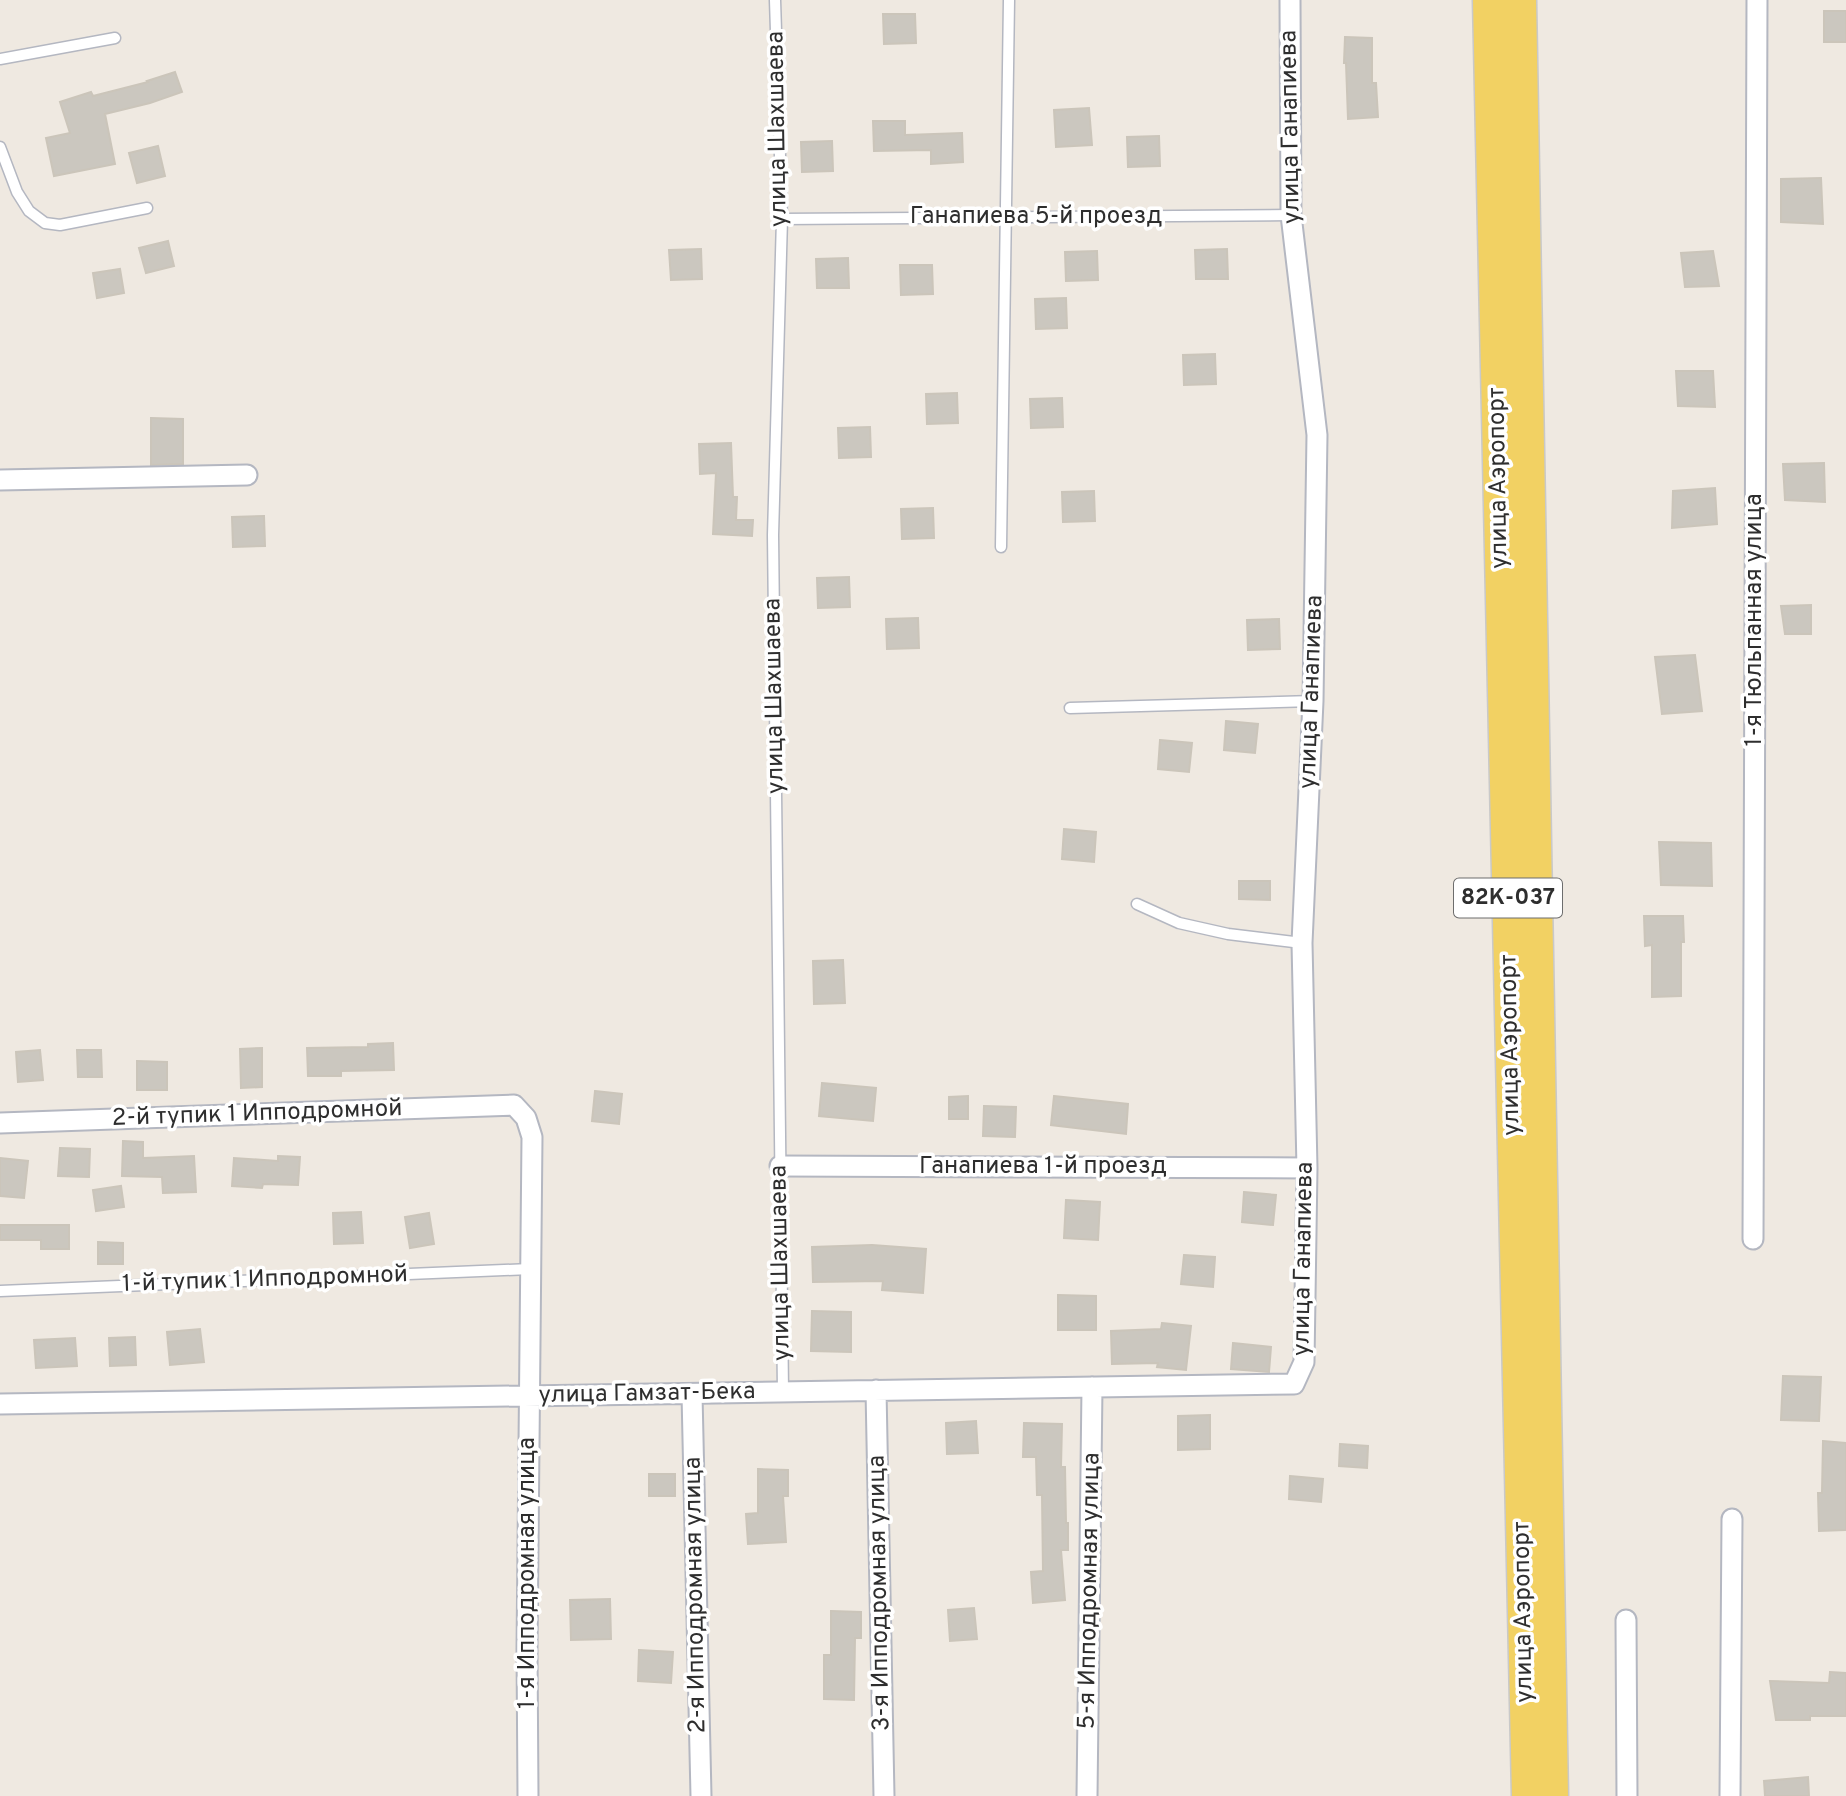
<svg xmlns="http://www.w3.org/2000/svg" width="1846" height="1796" font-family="Overpass,sans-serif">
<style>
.building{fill:#cbc7bf;stroke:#cbc5ba;stroke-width:2}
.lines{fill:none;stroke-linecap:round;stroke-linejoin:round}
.service-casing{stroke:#b4b7c1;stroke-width:13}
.minor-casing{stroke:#b4b7c1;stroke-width:23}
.primary-casing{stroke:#c9c9c9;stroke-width:35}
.service{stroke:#fff;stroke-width:10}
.minor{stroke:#fff;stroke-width:19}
.primary{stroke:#f2d163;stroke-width:32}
.labels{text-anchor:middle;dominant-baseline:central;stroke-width:7;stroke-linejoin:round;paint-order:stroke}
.shield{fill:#fff;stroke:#6d6d6d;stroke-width:2}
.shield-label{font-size:23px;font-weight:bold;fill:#2e2e2e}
.street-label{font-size:24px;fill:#2e2e2e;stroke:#fff}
</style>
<rect width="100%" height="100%" fill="#efe9e1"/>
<!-- building -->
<path class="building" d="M1824,11H1846V42H1824Z
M883,14H915L916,43L884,44Z
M1345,37L1372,38V83H1376L1378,117L1348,119L1346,63H1344Z
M175,72L182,92L150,103L105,114L115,164L54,176L46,138L70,133L60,102L91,92L93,96L148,82L147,81Z
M1089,108L1092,145L1056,147L1054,110Z
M873,121H905V135L962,133L963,162L931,164V150L874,151Z
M1159,136L1160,166L1128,167L1127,137Z
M832,141L833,171L802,172L801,142Z
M158,146L165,176L137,183L129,153Z
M1821,178L1823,224L1781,222V179Z
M168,241L174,266L146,273L139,248Z
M701,249L702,279L671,280L669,250Z
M1227,249L1228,279H1196L1195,250Z
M1097,251L1098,280L1066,281L1065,252Z
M1713,251L1719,286L1685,287L1681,253Z
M848,258L849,288H817L816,259Z
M900,265H932L933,294L901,295Z
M120,269L124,293L97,298L93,273Z
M1066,298L1067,328L1036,329L1035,299Z
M1215,354L1216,384L1184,385L1183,355Z
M1676,371H1713L1715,407L1678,406Z
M957,393L958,423L927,424L926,394Z
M1062,398L1063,427L1031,428L1030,399Z
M151,418L183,419V464L151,465Z
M870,427L871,457L839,458L838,428Z
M731,443L733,497H737L736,520H753L752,536L713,534L716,473L700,474L699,444Z
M1824,463L1825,502L1785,500L1783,464Z
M1715,488L1717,524L1672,528L1673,491Z
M1094,491L1095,521L1063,522L1062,492Z
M933,508L934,538L902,539L901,509Z
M264,516L265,546L233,547L232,517Z
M849,577L850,607L818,608L817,578Z
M1811,605V634H1785L1781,606Z
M918,618L919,648L887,649L886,619Z
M1279,619L1280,649L1248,650L1247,620Z
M1695,655L1702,711L1662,714L1655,657Z
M1226,721L1258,724L1255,753L1224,750Z
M1160,740L1192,743L1189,772L1158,769Z
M1064,829L1096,832L1094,862L1062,859Z
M1659,842L1711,843L1712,886L1661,885Z
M1239,881H1270V900L1239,899Z
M1644,916H1683L1684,942H1681V996L1652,997V945L1645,946Z
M843,960L845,1003L814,1004L813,961Z
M393,1043L394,1070L341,1071V1076H308L307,1048L368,1047V1044Z
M262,1048V1087L241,1088L240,1049Z
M40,1050L43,1080L18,1082L16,1052Z
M77,1050H101L102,1077H78Z
M137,1061L167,1062V1090H137Z
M822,1083L876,1088L873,1121L819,1116Z
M595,1091L622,1094L619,1124L592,1121Z
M968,1096V1119H949V1097Z
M1054,1096L1128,1104L1126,1134L1051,1125Z
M984,1106L1016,1107L1015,1137L983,1136Z
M123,1141L143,1142V1158L194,1156L196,1192L163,1193L162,1177L122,1176Z
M60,1148L90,1149L89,1177L58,1176Z
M278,1156L300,1157L298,1185L263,1184L262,1188L232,1186L234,1158L278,1161Z
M0,1158L28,1161L24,1198L0,1196Z
M121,1186L124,1207L96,1211L93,1190Z
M1244,1192L1276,1195L1273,1225L1242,1222Z
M1066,1200L1100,1202L1098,1240L1064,1238Z
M361,1212L363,1243L334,1244L333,1213Z
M429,1213L434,1244L410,1248L405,1217Z
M0,1225H69V1249H41V1240H0Z
M98,1242L123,1243V1264H98Z
M872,1245L926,1249L923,1293L882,1290L883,1281L813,1282L812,1247Z
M1184,1255L1215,1257L1213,1287L1181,1284Z
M1058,1295L1096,1296V1330H1058Z
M812,1311L851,1312V1352L811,1351Z
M1162,1323L1191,1326L1186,1370L1157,1367L1158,1363L1112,1364L1111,1331L1161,1329Z
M200,1329L204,1362L170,1365L167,1332Z
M135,1337L136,1365L110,1366L109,1338Z
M75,1338L77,1366L36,1368L34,1340Z
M1233,1343L1271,1347L1269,1372L1231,1369Z
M1783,1376L1821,1377L1819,1421L1781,1420Z
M1210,1415V1449L1178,1450V1416Z
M976,1421L978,1453L947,1454L946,1423Z
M1024,1423L1062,1424L1061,1467H1065L1066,1523H1068V1550H1061L1065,1600L1033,1603L1031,1572L1043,1571L1042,1495H1037L1036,1457H1023Z
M1823,1441L1846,1443V1530L1819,1531L1818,1493H1822Z
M1340,1444L1368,1446L1367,1468L1339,1466Z
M758,1469L788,1470V1496H783L786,1542L748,1544L746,1514L758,1513Z
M649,1474H675V1496H649Z
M1290,1476L1323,1479L1321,1502L1289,1499Z
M610,1599L611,1639L571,1640L570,1600Z
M974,1608L977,1639L950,1641L948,1610Z
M831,1611L861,1612V1638H855L854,1700L824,1699V1655H831Z
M639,1650L673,1652L671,1683L638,1681Z
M1830,1672L1846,1673V1716H1810V1720H1776L1770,1681L1829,1683Z
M1808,1777L1809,1796H1765L1764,1781Z"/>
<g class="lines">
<!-- service casing -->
<g class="service-casing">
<path id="service" d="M775,0L782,219L773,535L783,1392
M0,59L115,38
M0,147L17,192L29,211L45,223L60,225L147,208
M782,219L1291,215
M1001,547L1009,0
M1070,708L1313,701
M1137,904L1179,923L1228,934L1302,943
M0,1291L530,1269"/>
</g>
<!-- minor casing -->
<g class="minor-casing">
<path id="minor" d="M0,480L247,475
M0,1123L514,1105L526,1118L532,1137L527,1649L528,1796
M780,1166L1307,1168
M1753,1239L1757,0
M876,1390L884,1796
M692,1394L701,1796
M0,1404L1294,1384L1304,1362L1307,1168L1302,943L1313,701L1317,435L1291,215L1290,0
M1626,1620L1627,1796
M1087,1796L1092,1387
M1730,1796L1732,1519"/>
</g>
<!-- primary casing -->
<g class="primary-casing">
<path id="primary" d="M1489,0L1528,1796
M1520,0L1552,1796"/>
</g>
<!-- service -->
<use href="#service" class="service"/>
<!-- minor -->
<use href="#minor" class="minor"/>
<!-- primary -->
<use href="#primary" class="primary"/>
</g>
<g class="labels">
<!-- shield labels -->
<rect class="shield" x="1454" y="878.5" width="108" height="39" rx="5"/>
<g class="shield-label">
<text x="1508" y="898">82К-037</text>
</g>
<!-- street labels -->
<g class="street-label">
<text transform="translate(1291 127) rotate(-91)">улица Ганапиева</text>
<text transform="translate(778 129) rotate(-91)">улица Шахшаева</text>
<text x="1036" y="217">Ганапиева 5-й проезд</text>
<text transform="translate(1499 478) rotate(-91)">улица Аэропорт</text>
<text transform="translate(1755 620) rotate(-90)">1-я Тюльпанная улица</text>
<text transform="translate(1312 692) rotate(-88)">улица Ганапиева</text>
<text transform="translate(775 696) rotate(-91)">улица Шахшаева</text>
<text transform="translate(1511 1045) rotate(-91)">улица Аэропорт</text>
<text transform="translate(257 1114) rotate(-2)">2-й тупик 1 Ипподромной</text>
<text x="1043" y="1167">Ганапиева 1-й проезд</text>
<text transform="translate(1304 1259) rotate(-89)">улица Ганапиева</text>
<text transform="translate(781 1263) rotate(-91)">улица Шахшаева</text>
<text transform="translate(265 1280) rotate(-2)">1-й тупик 1 Ипподромной</text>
<text transform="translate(647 1394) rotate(-1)">улица Гамзат-Бека</text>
<text transform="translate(528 1573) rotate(-90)">1-я Ипподромная улица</text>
<text transform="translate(1090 1591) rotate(-89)">5-я Ипподромная улица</text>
<text transform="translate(880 1593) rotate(-91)">3-я Ипподромная улица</text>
<text transform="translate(696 1595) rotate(-91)">2-я Ипподромная улица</text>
<text transform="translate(1524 1612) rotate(-91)">улица Аэропорт</text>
</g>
</g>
</svg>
